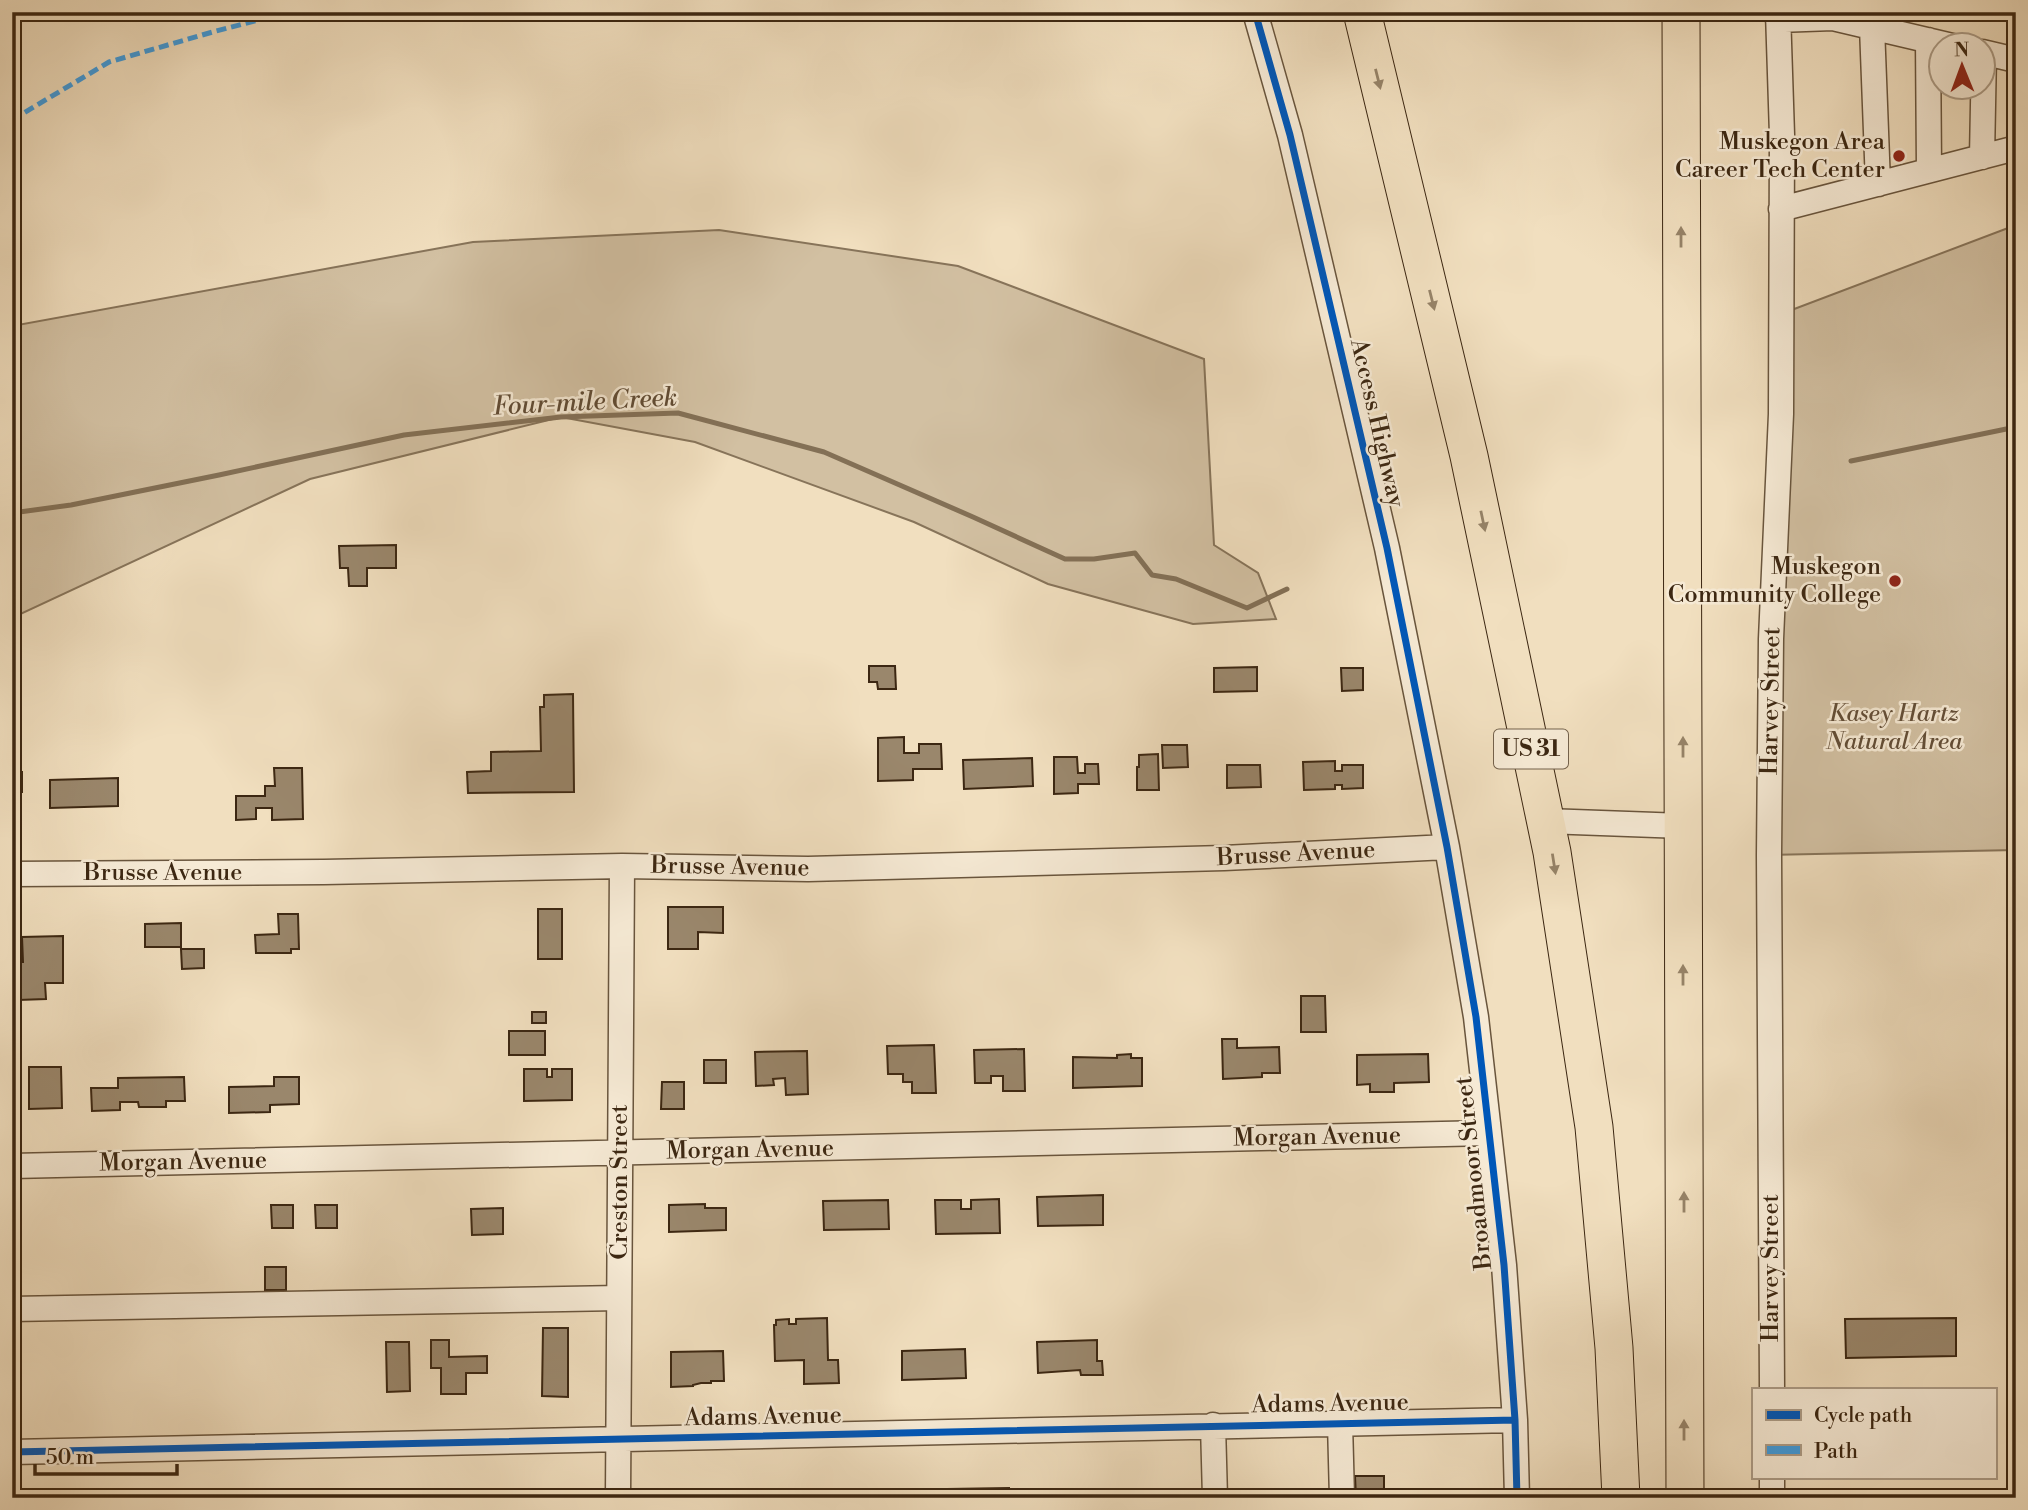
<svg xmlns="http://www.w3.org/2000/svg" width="2028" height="1510" font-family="'Libre Bodoni',serif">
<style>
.green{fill:#d2c0a2;stroke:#87745a;stroke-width:2}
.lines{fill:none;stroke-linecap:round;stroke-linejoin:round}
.stream{stroke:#837056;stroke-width:5}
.building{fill:#9a876c;stroke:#3c2712;stroke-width:2}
.minor-casing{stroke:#69553d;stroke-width:27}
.highway-casing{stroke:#3c2712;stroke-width:39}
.minor{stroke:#f6ead5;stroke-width:24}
.highway{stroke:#f1dfbf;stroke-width:37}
.quiet{stroke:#3f9cde;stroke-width:5;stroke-dasharray:10 5;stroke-linecap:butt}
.cycleway-casing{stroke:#f6ead5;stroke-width:11}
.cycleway{stroke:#0057b8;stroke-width:7}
.oneway{fill:#968368}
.poi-dot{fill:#8f2418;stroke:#f6ead5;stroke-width:2.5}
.labels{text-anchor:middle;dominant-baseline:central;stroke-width:5;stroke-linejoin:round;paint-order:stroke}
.shield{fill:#f6ead5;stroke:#74624c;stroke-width:2}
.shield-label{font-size:23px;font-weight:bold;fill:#3c2712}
.poi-label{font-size:24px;fill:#3c2712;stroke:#f6ead5;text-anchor:end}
.street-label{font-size:24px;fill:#3c2712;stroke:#f6ead5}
.park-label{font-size:24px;font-style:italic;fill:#624d36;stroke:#f6ead5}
.water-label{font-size:26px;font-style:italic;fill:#604b34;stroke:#f6ead5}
</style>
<rect width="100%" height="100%" fill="#f1dfbf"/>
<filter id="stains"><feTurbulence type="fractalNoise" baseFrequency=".00286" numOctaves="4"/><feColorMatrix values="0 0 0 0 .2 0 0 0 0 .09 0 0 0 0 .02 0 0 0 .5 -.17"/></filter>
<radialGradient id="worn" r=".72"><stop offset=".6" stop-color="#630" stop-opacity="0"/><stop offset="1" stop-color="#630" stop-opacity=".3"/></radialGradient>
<!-- green -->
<path class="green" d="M2016,225V850L1769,855L1781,314Z
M719,230L958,266L1204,359L1214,545L1258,573L1276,619L1193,624L1048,584L914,522L695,442L561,417L310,479L12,618V326L473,242Z"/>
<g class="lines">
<!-- stream -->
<path class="stream" d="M1851,461L2016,427
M12,513L71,505L219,475L404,435L561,417L678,413L824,452L973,517L1065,559H1094L1135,553L1152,575L1176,579L1247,608L1287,589"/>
</g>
<!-- building -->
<path class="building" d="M1920,12H2016V15L1920,17Z
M396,545V568H367V586H349L348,568H340L339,546Z
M869,666H895L896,689H878L877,682H869Z
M1257,667V691L1214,692V668Z
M1341,668H1363V690L1342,691Z
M573,694L574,792L468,793L467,772L491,771V752L541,751L540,707H544V695Z
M904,737V753H919V744H941L942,769H913V780L878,781V738Z
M1162,745H1187L1188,767L1163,768Z
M1158,754L1159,790H1137V767H1139V755Z
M1054,757H1077L1078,773H1085V764H1098L1099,784H1078V793L1054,794Z
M1032,758L1033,786L964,789L963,760Z
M1335,761V771H1342V765H1363V788L1342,789V785H1335V789L1304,790L1303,762Z
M1227,765H1260L1261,787L1227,788Z
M274,768H302L303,819L272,820V808H256V819L236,820V796H265V786H275Z
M12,772H22V792H12Z
M118,778V806L50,808V780Z
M668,907H723V933L698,932V949H668Z
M538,909H562V959H538Z
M278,914H298L299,949H291V953H256L255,935L279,934Z
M181,923V947H145V924Z
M63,936V983H45L46,999L18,1000V962H23L22,937Z
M181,949H204V968L182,969Z
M1301,996H1325L1326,1032H1301Z
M532,1012H546V1023H532Z
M509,1031H545V1055H509Z
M1222,1039H1237V1048L1279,1047L1280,1073H1262V1077L1223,1079Z
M934,1045L936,1093H912V1082H903V1074H888L887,1046Z
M1024,1049L1025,1091H1003V1076H991V1083H975L974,1050Z
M807,1051L808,1094L786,1095L785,1078L773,1079L774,1085L756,1086L755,1052Z
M1131,1054V1058H1142V1086L1073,1088V1057L1117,1058V1055Z
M1428,1054L1429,1082L1394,1083V1092H1370V1084L1357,1085V1055Z
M704,1060H726V1083H704Z
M29,1067H61L62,1108L29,1109Z
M524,1069H547V1077H552V1069H572V1100L524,1101Z
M184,1077L185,1101H166V1107H139L138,1102H120V1110L92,1111L91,1088H118V1078Z
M274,1077H299V1104L270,1105V1112L229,1113V1087L274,1086Z
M662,1082H684V1109H661Z
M1103,1195V1225L1038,1226L1037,1197Z
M999,1199L1000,1233L936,1234L935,1200H961V1209H971V1200Z
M888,1200L889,1229L824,1230L823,1201Z
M705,1204V1208H726V1230L669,1232V1205Z
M271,1205H293V1228H272Z
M315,1205H337V1228H316Z
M503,1208V1234L472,1235L471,1209Z
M265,1267H286V1290H265Z
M827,1318L828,1360H838L839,1383L804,1384V1360L775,1361L774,1325H776V1320L789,1319V1324H796V1319Z
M1956,1318V1356L1846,1358L1845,1319Z
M543,1328H568V1397L542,1396Z
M431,1340H449V1357L487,1356V1373H466V1394H441V1368H431Z
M1097,1340V1361H1102L1103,1375H1081L1080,1370L1038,1373L1037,1342Z
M386,1342H409L410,1391L387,1392Z
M965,1349L966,1378L902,1380V1351Z
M723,1351L724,1381H711V1383H701L693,1385V1386L671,1387V1352Z
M1355,1476H1384V1498H1356Z
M1009,1488V1498H948V1489Z
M778,1491H798V1498H758V1496H768V1494H778Z"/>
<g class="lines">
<!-- minor casing -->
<g class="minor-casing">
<path id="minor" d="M1255,12L1290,135L1387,548L1447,847L1476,1017L1504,1265L1515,1420L1517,1498
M1778,20L1833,18L1952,46
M1872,27L1878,184
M1928,40L1929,170
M1982,52L2016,60
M1982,157L1984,53
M1781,209L2016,148
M1546,821L1683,826
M12,874L324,872L622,866L808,869L1224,858L1447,847
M12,1166L1488,1133
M12,1309L619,1298
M1772,1389L1769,855L1771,639L1781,414L1782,135L1778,12
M1340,1423L1342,1498
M1213,1425L1215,1498
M12,1452L1515,1420
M1772,1477V1498
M618,1498L622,866"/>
</g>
<!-- highway casing -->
<g class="highway-casing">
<path id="highway" d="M1362,12L1469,456L1552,852L1594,1127L1614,1348L1621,1498
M1681,12L1685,1498"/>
</g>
<!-- minor -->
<use href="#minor" class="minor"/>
<!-- highway -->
<use href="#highway" class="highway"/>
<!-- quiet -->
<path class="quiet" d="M12,120L109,62L216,31L290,12"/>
<!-- cycleway casing -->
<g class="cycleway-casing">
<path id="cycleway" d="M1255,12L1290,135L1387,548L1447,847L1476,1017L1504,1265L1515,1420L1517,1498
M12,1452L1515,1420"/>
</g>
<!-- cycleway -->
<use href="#cycleway" class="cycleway"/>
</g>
<!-- one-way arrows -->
<defs><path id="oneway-solid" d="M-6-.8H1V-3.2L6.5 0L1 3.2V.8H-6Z" transform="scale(1.75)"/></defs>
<g class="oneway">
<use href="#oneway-solid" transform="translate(1378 79) rotate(76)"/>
<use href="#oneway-solid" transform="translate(1681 237) rotate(-90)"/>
<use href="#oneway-solid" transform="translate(1432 300) rotate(76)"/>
<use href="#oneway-solid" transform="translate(1483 521) rotate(78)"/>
<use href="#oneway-solid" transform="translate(1683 747) rotate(-90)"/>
<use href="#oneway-solid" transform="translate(1554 864) rotate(81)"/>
<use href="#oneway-solid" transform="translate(1683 975) rotate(-90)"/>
<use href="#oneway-solid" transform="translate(1684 1202) rotate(-90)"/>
<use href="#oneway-solid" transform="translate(1684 1430) rotate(-90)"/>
</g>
<!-- markers -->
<g class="poi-dot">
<circle cx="1899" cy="156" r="7"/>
<circle cx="1895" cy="581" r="7"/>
</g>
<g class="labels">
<!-- shield labels -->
<rect class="shield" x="1494" y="729.5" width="74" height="39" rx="5"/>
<g class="shield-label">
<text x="1531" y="749">US 31</text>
</g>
<!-- poi labels -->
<g class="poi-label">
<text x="1885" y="142">Muskegon Area<tspan x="1885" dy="28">Career Tech Center</tspan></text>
<text x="1881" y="567">Muskegon<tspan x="1881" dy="28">Community College</tspan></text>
</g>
<!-- street labels -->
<g class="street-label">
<text transform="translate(1377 423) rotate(77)">Access Highway</text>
<text transform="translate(1771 701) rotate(-89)">Harvey Street</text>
<text transform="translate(1296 854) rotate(-3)">Brusse Avenue</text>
<text transform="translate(730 867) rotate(1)">Brusse Avenue</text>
<text x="163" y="873">Brusse Avenue</text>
<text transform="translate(1317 1137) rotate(-1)">Morgan Avenue</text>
<text transform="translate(750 1150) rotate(-1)">Morgan Avenue</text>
<text transform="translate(183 1162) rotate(-1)">Morgan Avenue</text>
<text transform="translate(1474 1173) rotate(-96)">Broadmoor Street</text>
<text transform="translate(620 1182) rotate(-90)">Creston Street</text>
<text transform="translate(1771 1268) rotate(-90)">Harvey Street</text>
<text transform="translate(1330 1404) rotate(-1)">Adams Avenue</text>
<text transform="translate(763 1417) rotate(-1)">Adams Avenue</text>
</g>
<!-- park labels -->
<g class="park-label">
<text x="1894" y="714">Kasey Hartz<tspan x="1894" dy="28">Natural Area</tspan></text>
</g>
<!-- water labels -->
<g class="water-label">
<text transform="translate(585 402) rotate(-3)">Four-mile Creek</text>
</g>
</g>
<!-- margin -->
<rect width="2028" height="1510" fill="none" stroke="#f1dfbf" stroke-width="42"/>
<rect x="14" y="14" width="2000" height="1482" fill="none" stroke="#3c2712" stroke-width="3.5"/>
<rect x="21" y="21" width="1986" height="1468" fill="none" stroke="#3c2712" stroke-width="2"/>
<!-- legend -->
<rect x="1752" y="1388" width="245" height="91" fill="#f6ead5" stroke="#ac9c87" stroke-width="2"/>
<rect x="1766" y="1410" width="35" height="10" fill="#0057b8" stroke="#ac9c87" stroke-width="2"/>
<text x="1814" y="1422" font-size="21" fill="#3c2712">Cycle path</text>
<rect x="1766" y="1445" width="35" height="10" fill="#3f9cde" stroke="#ac9c87" stroke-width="2"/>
<text x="1814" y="1458" font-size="21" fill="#3c2712">Path</text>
<!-- north arrow -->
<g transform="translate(1962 66) rotate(359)"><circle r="33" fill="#f6ead5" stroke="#ac9c87" stroke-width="2"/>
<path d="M0-5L12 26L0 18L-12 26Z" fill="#8f2418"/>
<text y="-10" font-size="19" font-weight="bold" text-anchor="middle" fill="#3c2712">N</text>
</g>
<!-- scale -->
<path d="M35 1464v10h142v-10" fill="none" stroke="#3c2712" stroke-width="3.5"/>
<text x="46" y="1464" font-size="21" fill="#3c2712" stroke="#f6ead5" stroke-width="5" paint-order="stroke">50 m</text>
<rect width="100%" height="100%" filter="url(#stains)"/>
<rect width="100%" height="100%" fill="url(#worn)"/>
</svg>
